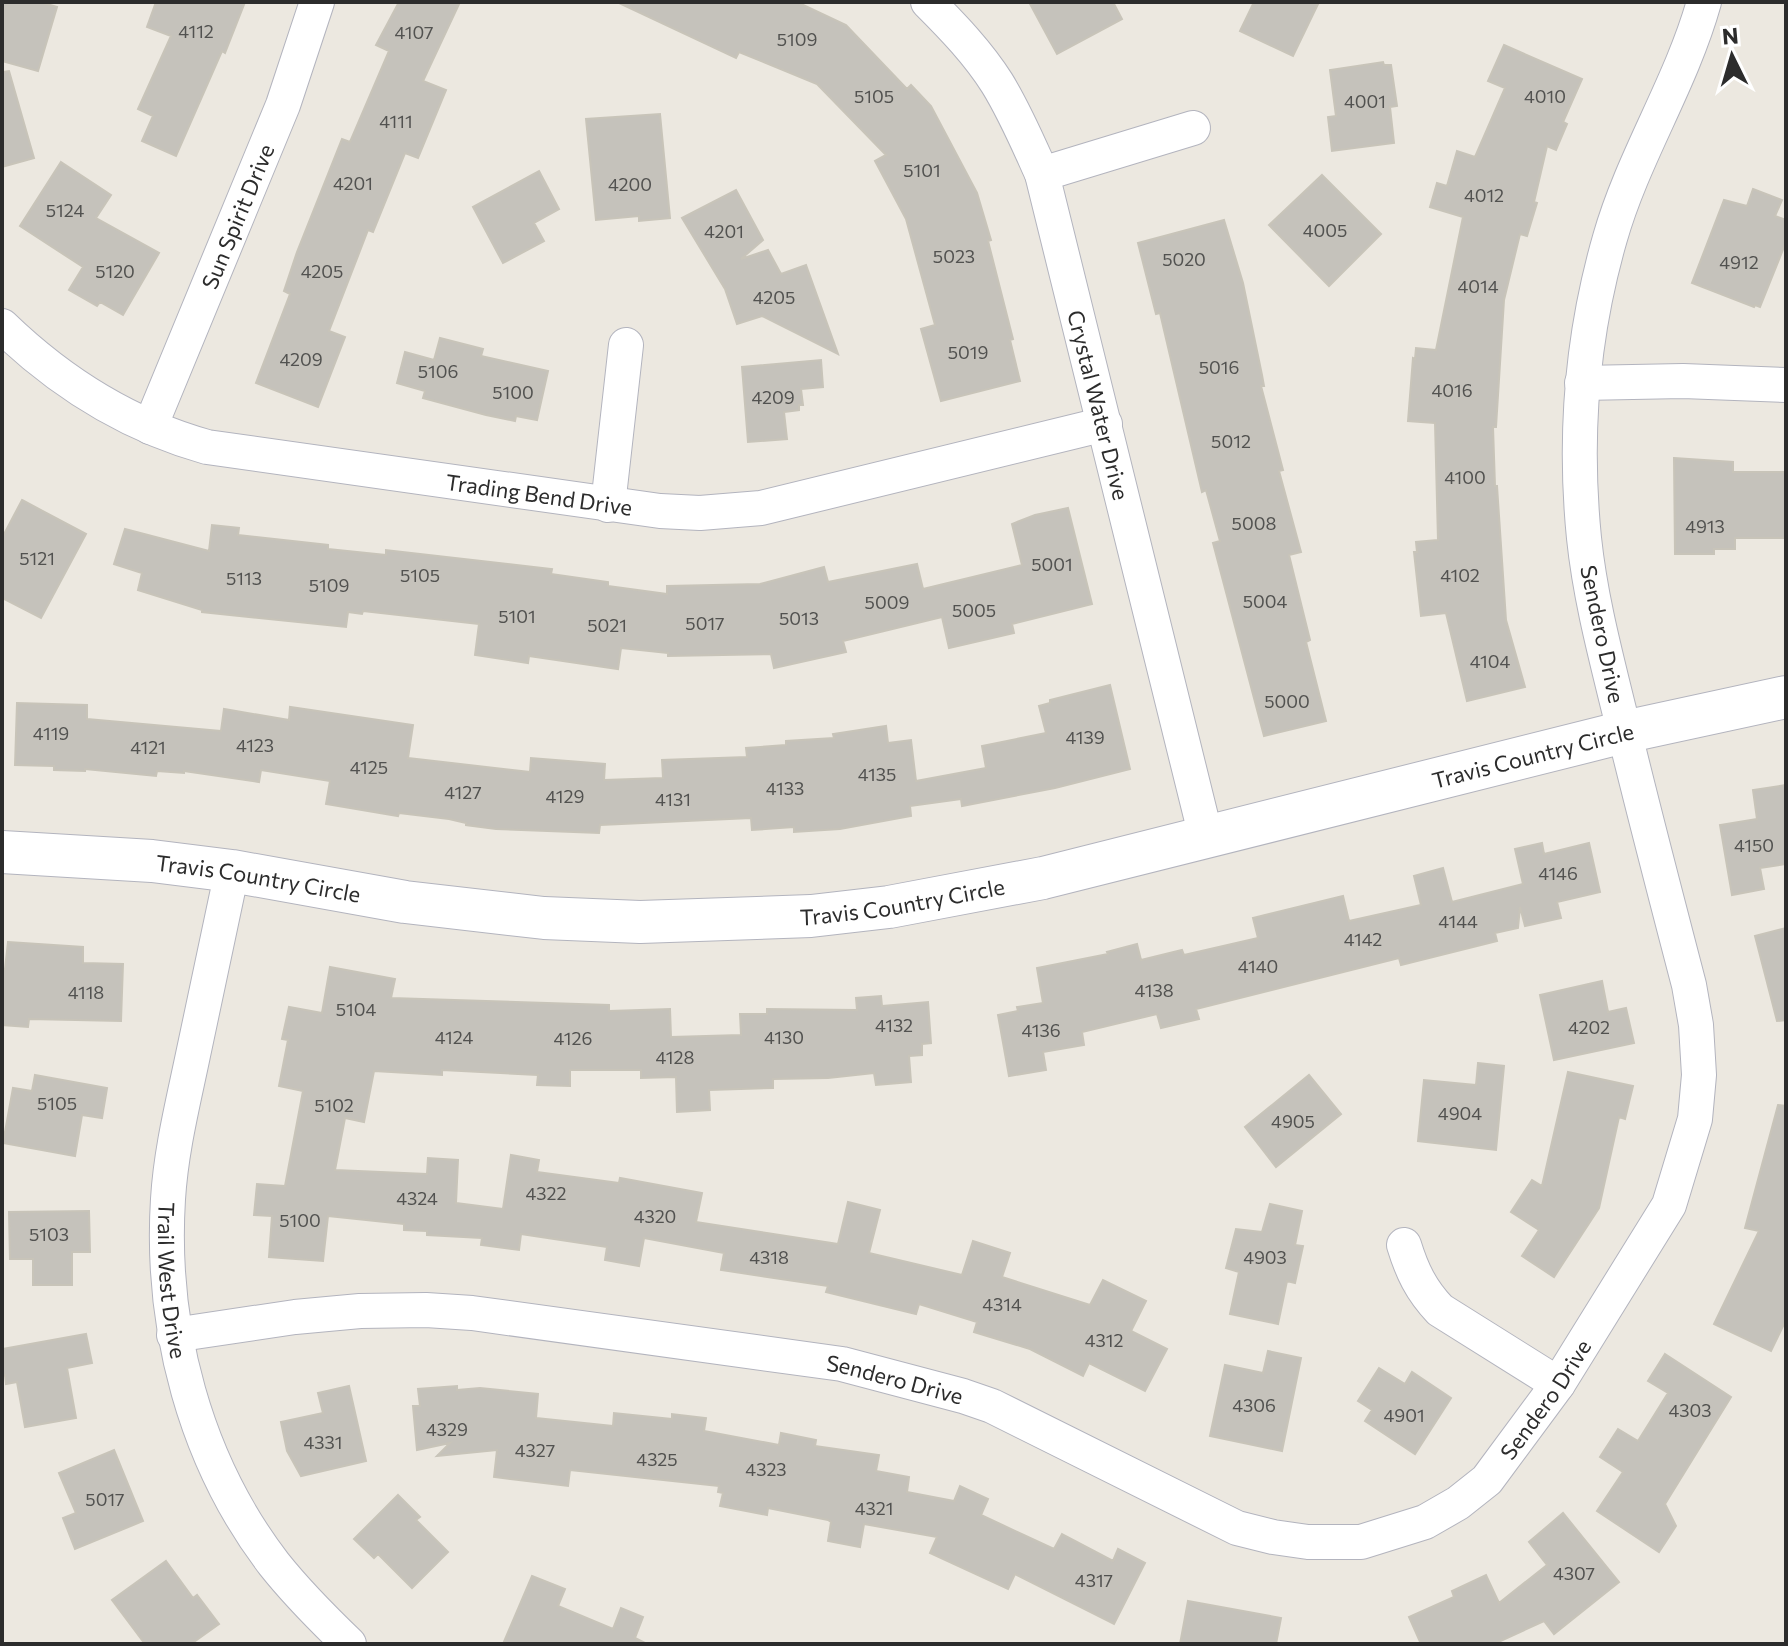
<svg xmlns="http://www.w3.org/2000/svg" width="1788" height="1646" font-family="Commissioner,sans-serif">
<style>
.building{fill:#c5c2bb;stroke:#c8c4b9;stroke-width:2}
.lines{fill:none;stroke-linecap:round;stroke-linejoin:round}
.minor-casing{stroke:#b3b4be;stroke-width:36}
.tertiary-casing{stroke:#b3b4be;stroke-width:44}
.minor{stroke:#fff;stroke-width:34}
.tertiary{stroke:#fff;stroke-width:42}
.labels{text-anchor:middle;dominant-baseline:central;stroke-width:6;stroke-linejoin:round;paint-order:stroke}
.number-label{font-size:18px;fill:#525250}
.street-label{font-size:22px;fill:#2c2c2c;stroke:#fff}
</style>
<rect width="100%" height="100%" fill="#ece8e0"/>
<!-- building -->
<path class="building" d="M2,2H40L57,7L38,71L2,61Z
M156,2H245L225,53L222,51L176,156L142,141L153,116L138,109L171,36L147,27Z
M399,2H460L423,81L446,90L418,158L405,153L373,232L368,230L329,331L345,337L318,407L256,383L290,294L284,291L297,252L342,139L350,142L389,51L376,45Z
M617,2H797L846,25L907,89L911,85L931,106L977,193L991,240L988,241L1013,339L1010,340L1020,381L941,401L921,329L935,325L906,219L875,161L886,155L817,84L739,52L736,58Z
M1029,2H1113L1122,19L1057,54Z
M1254,2H1319L1293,56L1240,31Z
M1504,45L1582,79L1563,122L1567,124L1556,150L1547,146L1534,202L1537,203L1527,236L1520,234L1504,300L1496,427H1493L1495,486H1497L1506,620L1525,687L1467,701L1446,613L1421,616L1414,552H1417L1416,542L1438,540L1435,423L1408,421L1413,358L1415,359L1416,348L1436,350L1463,217L1430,207L1437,183L1447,186L1457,151L1475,157L1505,88L1488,81Z
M1383,62L1384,65H1391L1397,106L1390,107L1394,143L1332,151L1328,117L1336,116L1330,70Z
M9,71L34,158L2,167V72Z
M660,114L670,218L639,221V216L596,220L586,119Z
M61,162L111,195L96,218L159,253L123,315L100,302L97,306L69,290L83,267L20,226Z
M539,171L559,209L534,223L544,241L503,263L473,207Z
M1322,175L1381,234L1329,286L1269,225Z
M1753,189L1782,200L1775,216L1786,220V242L1760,307L1755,305L1754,307L1692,283L1724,200L1747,206Z
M736,190L763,240L741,259L768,250L781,274L806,265L838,354L762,316L737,324L725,289L682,218Z
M1224,220L1243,283L1262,375L1264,386H1261L1283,470L1279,471L1301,552L1289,555L1310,640L1306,642L1326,721L1264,736L1213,543L1220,541L1206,490L1202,492L1160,313L1156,314L1138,243Z
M440,338L483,349L481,356L548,371L537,420L516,416L515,421L486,415L423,398L425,391L397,383L405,352L434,360Z
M821,360L823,387L801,389L803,405H799V410L784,412L787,439L748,442L742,367Z
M1674,458L1733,462V472H1786V538H1735V549H1714V554H1675Z
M22,500L86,534L41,618L2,598V538Z
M1068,508L1092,604L1012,624L1014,633L949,648L942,617L843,641L846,652L774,668L771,654L668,656V653L621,648L618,669L529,656L528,663L475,655L479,624L363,611L362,614L348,612L346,627L202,612V610L138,590L142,573L114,564L125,529L209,551L212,525L239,528L238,535L328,545V549L386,555V550L552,569L551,574L608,582V586L667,594V586L760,584L824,567L828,582L917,564L923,589L1022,565L1012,524L1035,515Z
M1110,685L1130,769L1055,788L962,806L961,799L910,806L911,816L840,829L794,832V827L752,830L751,818L600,825L599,833L496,829L466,825V823L449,819L399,813L398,816L326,804L330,781L261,770L259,782L184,771V773L157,771L156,776L85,769V771L54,770V766L15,765L17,703L87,705V719L221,731L224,709L289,720L290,707L413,725L408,758L530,772L531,758L605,764L604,780L663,778L662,760L747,757L746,748L786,745V741L834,738L833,734L886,726L888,743L911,740L916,781L986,768L982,746L1046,733L1039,706L1050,703V700Z
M1786,785V864L1760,868L1764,889L1732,895L1720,825L1757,819L1753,790Z
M1542,843L1544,854L1589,843L1600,892L1557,902L1561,918L1525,926L1520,907L1518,928L1495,933L1497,941L1401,965L1399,958L1196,1009L1199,1019L1161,1028L1157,1014L1082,1032L1084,1045L1043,1052L1046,1070L1009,1076L998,1015L1018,1011L1017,1007L1043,1003L1037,968L1108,954L1107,952L1137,944L1141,960L1182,950L1184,955L1258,938L1253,918L1343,896L1349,921L1421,905L1414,876L1443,868L1452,902L1523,884L1515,849Z
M1786,928V1020L1777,1021L1755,936Z
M8,942L83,947V963L123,964L121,1021L29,1019L28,1027L2,1025V969H5Z
M330,967L395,979L391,998L609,1005V1011L670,1009L671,1037L741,1035L740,1014H767V1009L857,1010L856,998L881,996L882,1006L928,1002L931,1043L922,1044V1055L909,1056L911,1082L876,1085L874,1073L828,1078L773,1079V1088L709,1090L710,1110L677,1112L676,1077L641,1078V1070H570V1086L537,1085L538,1075L442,1070V1075L374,1071L364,1122L345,1118L335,1170L427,1174L428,1158L458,1160L456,1203L503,1209L511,1155L539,1160L537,1172L619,1183L620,1178L702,1193L696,1222L838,1244L848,1202L880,1210L869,1253L962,1275L973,1241L1010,1253L1002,1277L1090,1305L1103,1280L1146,1301L1131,1331L1167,1349L1145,1391L1089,1363L1083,1376L1030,1349L974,1332L977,1322L919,1304L916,1314L826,1292L828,1286L721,1270L724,1253L644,1238L639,1266L605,1260L607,1247L521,1234L519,1250L481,1245L482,1238L427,1235V1231L404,1230V1224L328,1216L323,1261L269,1257L272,1216L254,1215L257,1184L285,1186L303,1091L279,1086L288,1040L282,1039L289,1007L322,1013Z
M1602,981L1608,1012L1626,1008L1634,1043L1554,1060L1540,995Z
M1478,1063L1504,1066L1496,1150L1418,1141L1424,1080L1476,1085Z
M1568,1072L1633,1086L1625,1119L1619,1117L1599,1208L1554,1277L1522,1256L1539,1230L1511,1212L1532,1180L1542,1186Z
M35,1075L107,1088L102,1118L82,1115L75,1156L3,1143L13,1088L32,1091Z
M1309,1075L1341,1114L1276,1167L1245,1127Z
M1778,1105L1786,1106V1320L1771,1351L1714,1324L1759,1231L1745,1228Z
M1270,1204L1302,1211L1295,1245L1303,1246L1295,1283L1287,1281L1278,1324L1230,1314L1239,1272L1226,1268L1236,1229L1262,1232Z
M89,1211L90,1252H72V1285H33V1259H10L9,1212Z
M86,1334L92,1363L67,1368L76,1418L25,1427L17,1382L6,1384L5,1375L2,1376V1349Z
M1268,1351L1301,1358L1282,1451L1210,1436L1225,1365L1263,1373Z
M1665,1354L1731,1397L1665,1504L1676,1526L1659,1552L1597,1511L1623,1472L1600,1457L1618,1429L1638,1441L1668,1393L1648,1381Z
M1379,1368L1405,1384L1412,1372L1451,1398L1415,1454L1365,1421L1372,1410L1358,1401Z
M349,1386L366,1461L301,1476L287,1451L281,1422L323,1413L318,1393Z
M457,1386V1390L480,1388L538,1394L536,1418L613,1426L614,1413L672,1419V1414L706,1418L704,1431L779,1445L781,1433L816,1440L815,1446L879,1455L876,1471L909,1477L907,1492L954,1501L960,1486L988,1499L981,1515L1054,1549L1062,1534L1113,1561L1118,1549L1145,1563L1114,1624L1015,1574L1008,1589L930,1553L937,1537L864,1524L860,1547L828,1541L831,1522L828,1520L768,1508L767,1515L720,1506L723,1493L718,1492L719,1486L570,1470L568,1486L494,1477L497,1450L437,1456L450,1443L417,1450L413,1406H420L418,1389Z
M114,1450L143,1521L75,1549L63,1518L76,1513L59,1473Z
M398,1495L420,1517L416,1520L448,1552L412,1588L378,1554L374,1558L354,1539Z
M1563,1513L1619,1582L1554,1634L1544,1621L1494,1644H1421L1409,1617L1454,1597L1452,1591L1486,1575L1499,1603L1547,1565L1529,1542Z
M166,1561L193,1598L197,1595L219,1624L191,1644H145L112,1600Z
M532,1576L565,1589L558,1606L613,1629L621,1608L643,1617L635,1638L647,1644H503Z
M1188,1601L1281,1618L1276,1644H1180Z"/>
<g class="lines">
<!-- minor casing -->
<g class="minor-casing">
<g id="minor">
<path id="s1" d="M928,2C953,27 978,53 997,83C1015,112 1028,143 1042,174L1206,837"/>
<path d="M1042,174L1193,128"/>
<path id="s2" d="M2,326C61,383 128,425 207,447L660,511L700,513L761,508L1105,424"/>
<path d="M1582,383L1683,381L1786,385"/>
<path id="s3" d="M150,427L283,105L317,2"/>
<path d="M608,505L626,345"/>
<path id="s4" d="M232,871C219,933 206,994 193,1055C183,1103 171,1150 168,1199C160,1328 195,1461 274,1564C297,1593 323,1619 349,1644"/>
<path d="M1404,1245C1412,1271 1421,1290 1440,1310L1558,1384"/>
<path id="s5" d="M174,1335L295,1317L360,1311L426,1310L472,1313L842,1364L963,1396L992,1406L1237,1528L1273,1537L1308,1542H1361L1425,1522L1458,1503L1487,1480L1558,1384L1669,1205L1695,1119L1699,1075L1696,1025L1689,985C1665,893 1641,802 1619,710C1605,653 1590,596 1584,538C1574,438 1582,335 1610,238C1633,157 1681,84 1704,2"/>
</g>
</g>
<!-- tertiary casing -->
<g class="tertiary-casing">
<g id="tertiary">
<path id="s6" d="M2,852L152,861L232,871L405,902L544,918L640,922L811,916L889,907L1043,878L1624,732L1786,697"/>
</g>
</g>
<!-- minor -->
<use href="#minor" class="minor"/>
<!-- tertiary -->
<use href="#tertiary" class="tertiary"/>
</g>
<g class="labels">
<!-- number labels -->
<g class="number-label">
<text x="196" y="31">4112</text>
<text x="414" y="32">4107</text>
<text x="797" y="39">5109</text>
<text x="874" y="96">5105</text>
<text x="1545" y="96">4010</text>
<text x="1365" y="101">4001</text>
<text x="396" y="121">4111</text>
<text x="922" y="170">5101</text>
<text x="353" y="183">4201</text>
<text x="630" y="184">4200</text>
<text x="1484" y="195">4012</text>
<text x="65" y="210">5124</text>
<text x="1325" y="230">4005</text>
<text x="724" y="231">4201</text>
<text x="954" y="256">5023</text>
<text x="1184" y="259">5020</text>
<text x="1739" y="262">4912</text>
<text x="115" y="271">5120</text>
<text x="322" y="271">4205</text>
<text x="1478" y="286">4014</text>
<text x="774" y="297">4205</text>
<text x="968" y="352">5019</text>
<text x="301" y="359">4209</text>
<text x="1219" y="367">5016</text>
<text x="438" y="371">5106</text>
<text x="1452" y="390">4016</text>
<text x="513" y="392">5100</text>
<text x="773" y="397">4209</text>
<text x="1231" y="441">5012</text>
<text x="1465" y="477">4100</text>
<text x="1254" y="523">5008</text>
<text x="1705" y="526">4913</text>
<text x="37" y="558">5121</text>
<text x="1052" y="564">5001</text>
<text x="420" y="575">5105</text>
<text x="1460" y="575">4102</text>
<text x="244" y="578">5113</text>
<text x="329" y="585">5109</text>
<text x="1265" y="601">5004</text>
<text x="887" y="602">5009</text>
<text x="974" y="610">5005</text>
<text x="517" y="616">5101</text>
<text x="799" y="618">5013</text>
<text x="705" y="623">5017</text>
<text x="607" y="625">5021</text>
<text x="1490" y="661">4104</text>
<text x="1287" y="701">5000</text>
<text x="51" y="733">4119</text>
<text x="1085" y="737">4139</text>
<text x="255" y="745">4123</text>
<text x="148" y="747">4121</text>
<text x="369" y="767">4125</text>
<text x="877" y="774">4135</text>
<text x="785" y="788">4133</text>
<text x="463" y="792">4127</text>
<text x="565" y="796">4129</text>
<text x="673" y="799">4131</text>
<text x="1754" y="845">4150</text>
<text x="1558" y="873">4146</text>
<text x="1458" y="921">4144</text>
<text x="1363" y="939">4142</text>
<text x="1258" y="966">4140</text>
<text x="1154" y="990">4138</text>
<text x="86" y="992">4118</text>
<text x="356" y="1009">5104</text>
<text x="894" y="1025">4132</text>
<text x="1589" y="1027">4202</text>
<text x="1041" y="1030">4136</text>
<text x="454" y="1037">4124</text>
<text x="784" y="1037">4130</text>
<text x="573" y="1038">4126</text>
<text x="675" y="1057">4128</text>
<text x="57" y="1103">5105</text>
<text x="334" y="1105">5102</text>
<text x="1460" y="1113">4904</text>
<text x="1293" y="1121">4905</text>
<text x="546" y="1193">4322</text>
<text x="417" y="1198">4324</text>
<text x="655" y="1216">4320</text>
<text x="300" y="1220">5100</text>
<text x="49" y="1234">5103</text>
<text x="769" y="1257">4318</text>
<text x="1265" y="1257">4903</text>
<text x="1002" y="1304">4314</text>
<text x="1104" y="1340">4312</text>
<text x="1254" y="1405">4306</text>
<text x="1690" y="1410">4303</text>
<text x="1404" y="1415">4901</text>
<text x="447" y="1429">4329</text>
<text x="323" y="1442">4331</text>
<text x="535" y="1450">4327</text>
<text x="657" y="1459">4325</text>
<text x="766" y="1469">4323</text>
<text x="105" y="1499">5017</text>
<text x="874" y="1508">4321</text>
<text x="1574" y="1573">4307</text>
<text x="1094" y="1580">4317</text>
</g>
<!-- street labels -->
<g class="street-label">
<text stroke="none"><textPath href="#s3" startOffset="228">Sun Spirit Drive</textPath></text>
<text stroke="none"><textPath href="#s1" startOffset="446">Crystal Water Drive</textPath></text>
<text stroke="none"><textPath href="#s2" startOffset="576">Trading Bend Drive</textPath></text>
<text transform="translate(1603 634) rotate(78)">Sendero Drive</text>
<text stroke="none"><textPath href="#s6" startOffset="1554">Travis Country Circle</textPath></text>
<text stroke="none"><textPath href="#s6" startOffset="258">Travis Country Circle</textPath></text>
<text stroke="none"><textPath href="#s6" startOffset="906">Travis Country Circle</textPath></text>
<text stroke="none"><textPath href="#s4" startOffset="416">Trail West Drive</textPath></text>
<text stroke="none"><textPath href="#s5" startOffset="728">Sendero Drive</textPath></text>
<text stroke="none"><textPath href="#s5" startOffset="1470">Sendero Drive</textPath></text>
</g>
</g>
<!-- border -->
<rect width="1788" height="1646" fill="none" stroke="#2c2c2c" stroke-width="8"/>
<!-- north arrow -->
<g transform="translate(1732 56) rotate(355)" stroke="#ffffff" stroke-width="6" paint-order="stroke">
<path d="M0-6L14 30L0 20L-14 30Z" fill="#2c2c2c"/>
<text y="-12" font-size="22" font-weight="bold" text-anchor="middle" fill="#2c2c2c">N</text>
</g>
</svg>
